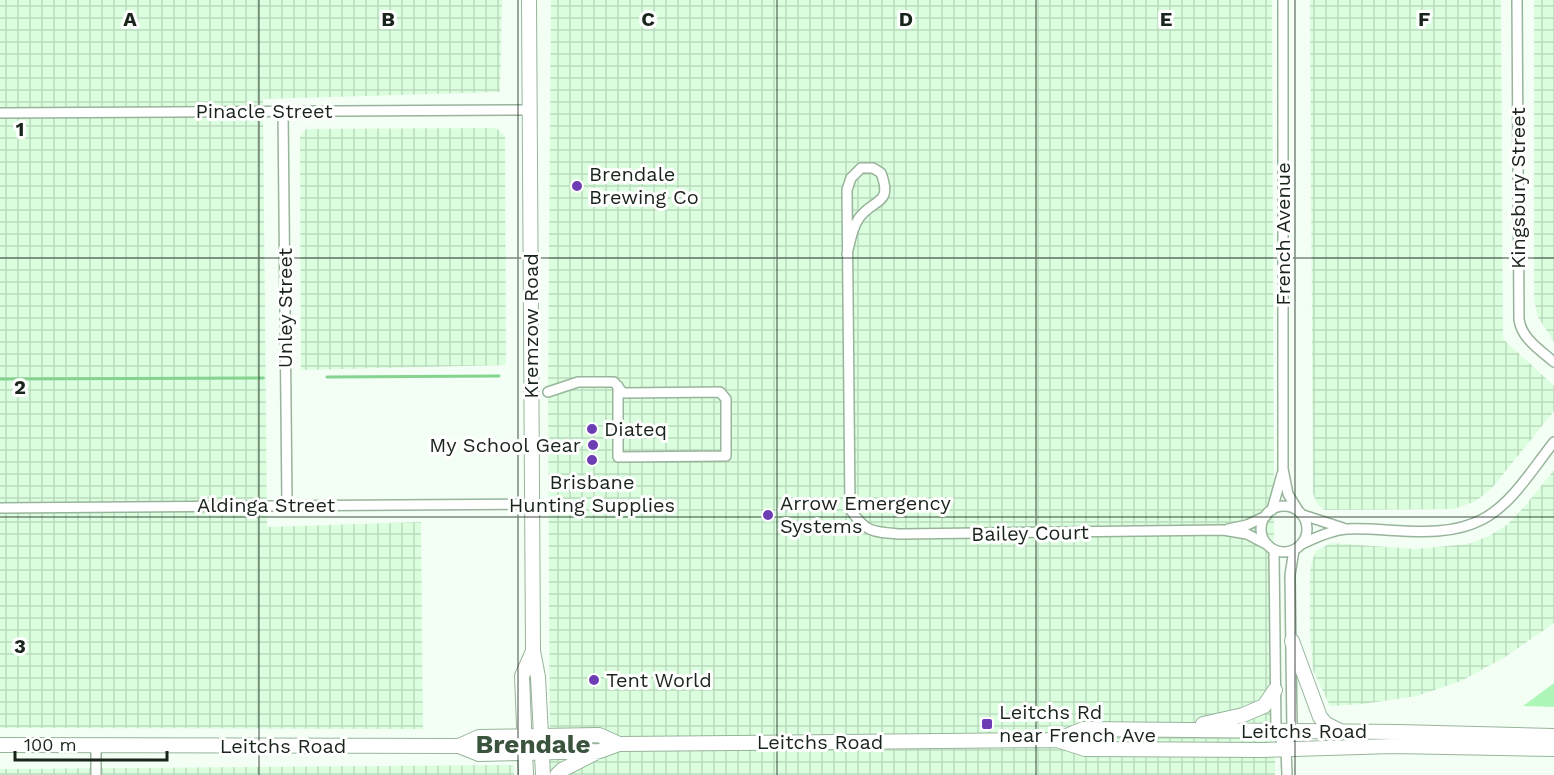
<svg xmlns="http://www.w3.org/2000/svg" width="1554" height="775" font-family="'Work Sans',sans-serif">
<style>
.industrial{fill:url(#industrial-grid)}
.grass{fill:#aef6b8}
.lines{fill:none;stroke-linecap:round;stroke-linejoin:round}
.stream{stroke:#84d490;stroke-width:3}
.street-casing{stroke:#98b49b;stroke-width:12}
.secondary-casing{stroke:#98b49b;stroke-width:16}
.street{stroke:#fff;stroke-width:9}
.secondary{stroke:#fff;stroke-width:14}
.grid{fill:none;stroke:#19241b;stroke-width:1.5;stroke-opacity:0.55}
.poi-dot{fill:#6d3db4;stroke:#fff;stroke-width:2}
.labels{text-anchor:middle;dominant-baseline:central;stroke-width:6;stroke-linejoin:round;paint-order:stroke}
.street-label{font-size:20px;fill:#19241b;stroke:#fff}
.poi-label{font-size:20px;fill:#19241b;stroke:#fff;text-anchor:start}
.district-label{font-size:26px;font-weight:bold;fill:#3b543e;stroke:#fff}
.grid-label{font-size:20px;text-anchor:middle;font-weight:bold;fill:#19241b;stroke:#fff;stroke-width:6;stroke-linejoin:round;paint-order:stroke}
</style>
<defs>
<pattern id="industrial-grid" width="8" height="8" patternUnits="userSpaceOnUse" patternTransform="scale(1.5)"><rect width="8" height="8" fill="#dafede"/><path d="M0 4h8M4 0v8" fill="none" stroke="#badabe"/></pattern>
</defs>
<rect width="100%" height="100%" fill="#f3fff4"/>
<!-- industrial -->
<path class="industrial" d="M0,0H502L500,92L263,99L267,527L421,522L423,729L0,728Z
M551,0H1272L1275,775H550L548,392Z
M1310,0H1501L1503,339L1554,386V411L1492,488L1476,501L1454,509L1324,510L1317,504L1313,493Z
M1534,0H1554V342L1538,317L1534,300Z
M496,128L505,136L506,365L301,370L300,137L306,129Z
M1554,470V623L1505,657L1461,681L1417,696L1363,704L1330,706L1313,670L1310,631V573L1312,561L1316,551L1331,543L1416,549L1468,544L1489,536L1508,524L1525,506Z
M514,765V775H0V769Z"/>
<!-- grass -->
<path class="grass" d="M1554,683V707L1523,706Z"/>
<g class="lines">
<!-- stream -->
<path class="stream" d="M327,377L499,376
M0,379L263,378"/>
<!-- street casing -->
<g class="street-casing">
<path id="street" d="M1283,0V469L1288,494L1299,512
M1517,0L1519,319C1521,338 1540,350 1554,362
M283,111L287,505
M0,113L529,110
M847,254C850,242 852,228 859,218C874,198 893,205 881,173L873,168H861L851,178L847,190L850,509C866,533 873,532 901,534L1223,530L1247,534L1268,545
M548,392L578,382H614L623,393L720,392L726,399V456L618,457V386
M1261 529a23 23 0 1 1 46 0a23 23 0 1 1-46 0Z
M0,508L532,504
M1272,510L1282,474
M1303,515L1343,528
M1228,529L1247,525L1266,516
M1300,545C1314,538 1331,530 1347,529C1391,527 1442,541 1483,519C1513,503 1533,468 1554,442
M1274,550L1276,731L1286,749
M96,775V746
M1287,775L1286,749L1292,731L1290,575L1294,550"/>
</g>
<!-- secondary casing -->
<g class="secondary-casing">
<path id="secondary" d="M529,0L533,651L538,677L543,775
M1292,641L1320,717L1326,724L1340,731
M1203,724L1243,715L1264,706L1275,690
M1057,740L1083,729L1398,732L1554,736
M0,745L459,746L479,754L600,751L619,744L1057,740L1085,749L1262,750L1393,746L1554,749
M459,746L479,737L540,736L599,735L619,744
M526,775L522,676L533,651
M557,775L562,770L595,753"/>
</g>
<!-- street -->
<use href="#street" class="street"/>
<!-- secondary -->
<use href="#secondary" class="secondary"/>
</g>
<!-- grid -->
<path class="grid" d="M259,0V775M518,0V775M777,0V775M1036,0V775M1295,0V775M0,258H1554M0,517H1554"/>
<!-- markers -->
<g class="poi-dot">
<circle cx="577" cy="186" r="6"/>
<circle cx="592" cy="429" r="6"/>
<circle cx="593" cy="445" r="6"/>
<circle cx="592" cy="460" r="6"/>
<circle cx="768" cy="515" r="6"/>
<circle cx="594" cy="680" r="6"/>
<rect x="981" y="718" width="12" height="12" rx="3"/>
</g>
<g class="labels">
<!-- street labels -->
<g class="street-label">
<text x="264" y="111">Pinacle Street</text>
<text transform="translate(1518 188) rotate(-90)">Kingsbury Street</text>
<text transform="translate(1283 234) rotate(-90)">French Avenue</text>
<text transform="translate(285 308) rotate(-90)">Unley Street</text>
<text transform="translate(531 326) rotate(-90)">Kremzow Road</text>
<text x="266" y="505">Aldinga Street</text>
<text transform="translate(1030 533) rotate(-1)">Bailey Court</text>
<text x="1304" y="731">Leitchs Road</text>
<text x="820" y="742">Leitchs Road</text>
<text x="283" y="746">Leitchs Road</text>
</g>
<!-- poi labels -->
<g class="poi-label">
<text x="589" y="174">Brendale<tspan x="589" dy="23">Brewing Co</tspan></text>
<text x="604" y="429">Diateq</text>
<text x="581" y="445" text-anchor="end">My School Gear</text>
<text x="592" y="482" text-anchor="middle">Brisbane<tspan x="592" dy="23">Hunting Supplies</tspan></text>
<text x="780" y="503">Arrow Emergency<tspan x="780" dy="23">Systems</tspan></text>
<text x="606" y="680">Tent World</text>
<text x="999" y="712">Leitchs Rd<tspan x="999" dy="23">near French Ave</tspan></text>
</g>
<!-- district labels -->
<g class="district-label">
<text x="533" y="744">Brendale</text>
</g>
</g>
<g class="grid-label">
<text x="130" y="26">A</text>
<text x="388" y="26">B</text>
<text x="648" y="26">C</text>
<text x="906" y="26">D</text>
<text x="1166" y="26">E</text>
<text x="1424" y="26">F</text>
<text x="20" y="136">1</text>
<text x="20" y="394">2</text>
<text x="20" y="653">3</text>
</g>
<!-- scale -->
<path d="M15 751v9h152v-9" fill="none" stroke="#19241b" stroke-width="3"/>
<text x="24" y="751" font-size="18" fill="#19241b" stroke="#ffffff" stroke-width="4.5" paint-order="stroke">100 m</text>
</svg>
